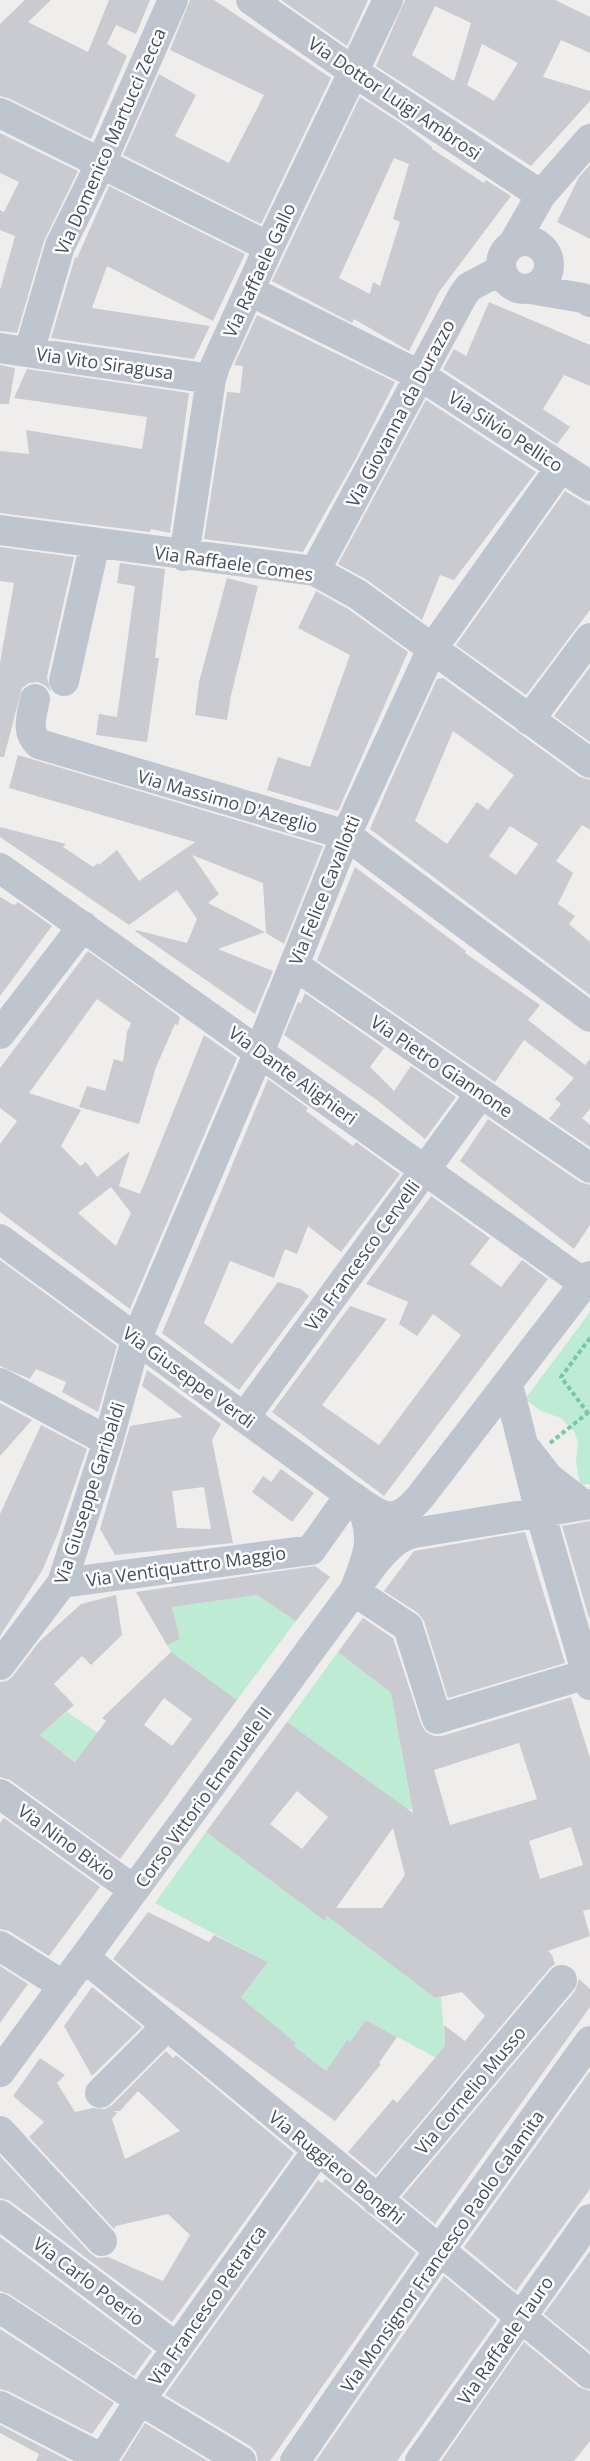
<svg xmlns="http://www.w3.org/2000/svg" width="590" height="2461" font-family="'Open Sans',sans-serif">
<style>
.green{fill:#bdebd4}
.building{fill:#cacbd1;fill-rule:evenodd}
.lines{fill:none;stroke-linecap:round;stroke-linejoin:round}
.path{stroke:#77c7a9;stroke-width:4;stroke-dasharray:4.5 3;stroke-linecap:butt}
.minor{stroke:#bec5ce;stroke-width:30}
.labels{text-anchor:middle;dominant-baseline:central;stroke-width:5;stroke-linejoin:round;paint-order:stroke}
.street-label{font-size:18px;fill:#464e59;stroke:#fff}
</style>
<rect width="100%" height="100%" fill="#f0eded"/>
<!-- green -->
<path class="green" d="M590,1312V1484L580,1485L576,1462L578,1442L574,1431L561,1418L541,1411L525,1399Z
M257,1595L296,1621L237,1700L171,1652L167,1645L180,1639L172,1607Z
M338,1652L391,1693L412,1809L405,1810L287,1722Z
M67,1712L98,1733L94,1738L169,1794L150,1818L40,1735Z
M206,1832L324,1920L327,1916L435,1998L441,1997L446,2058L442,2061L366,2020L350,2042L347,2041L326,2071L294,2046L296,2043L240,2000L268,1962L155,1903Z"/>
<!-- building -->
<path class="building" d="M25,0H51L28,22L88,52L109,0H150L136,34L116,25L107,44L127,56L91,139L8,98L0,96V24Z
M190,0H214L331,78L261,224L123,155L159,74L196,95L175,136L229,163L264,95L170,50Z
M281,0H368L347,46Z
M405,0H555L590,17V53L561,40L543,77L590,91V101L531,166L376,66ZM435,6L471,23L454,81L412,55ZM482,44L518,63L494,101L467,85Z
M360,97L402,124L432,147V149L484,183L486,180L511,196L439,292L409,351L354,319L352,323L272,281ZM394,158L409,164L393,219L400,222L380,286L373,282L370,294L339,278Z
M0,133L78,171L44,241L17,333L0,331V290L15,236L0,230V210L4,212L19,182L0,173Z
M590,165V239L557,222L579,177Z
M109,186L245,254L213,321L107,266L92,308L210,326L194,359L51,338L75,257L77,258Z
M489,302L590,345V386L564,375L543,409L570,427L557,444L443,369L454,349L466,356Z
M257,315L395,382L354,462L303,552L204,539L227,392L240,393L243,366L234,365Z
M0,365L15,368L9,404H0Z
M27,369L189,393L170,533L151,529L150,532L0,513V451L29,454L26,430L142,449L147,417L14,398Z
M426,400L536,472L454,580L440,575L422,620L367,580L338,564Z
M565,491L590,506V610L526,695L456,645Z
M0,547L74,557L47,677L51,692L46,686L38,682L29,683L22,688L4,757H0V663L14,583L0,581Z
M120,563L165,569L155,658H159L147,742L96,735L99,714L117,717L135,586L117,583Z
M227,578L258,586L231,695L227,720L195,715L199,682Z
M316,591L348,609L408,652L338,811L267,790L278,757L310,767L350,655L298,628Z
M590,667V742L554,716Z
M443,678L580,777L590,780V830L582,825L556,861L573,873L558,904L575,916L569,924L590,942V995L370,829L390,782L437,679ZM453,731L514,775L488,810L477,802L447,844L415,821ZM510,826L538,844L516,875L489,856Z
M18,755L323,846L284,944L266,933L263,883L192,855L219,894L208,903L265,932L218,949L273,971L255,1014L135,931L136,930L187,943L197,919L177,890L129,925L0,837V827L66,844L63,847L93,867L98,863L99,865L117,850L139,881L195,842L9,788Z
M355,867L466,951L465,953L540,1005L528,1020L585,1065L590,1059V1109L582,1118L590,1125V1147L549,1119L561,1104L555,1099L574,1078L524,1040L495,1082L317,960Z
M0,897L14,905L18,902L52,926L0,996Z
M88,951L180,1017L178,1025L175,1024L156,1067L139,1124L79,1107L87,1086L105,1091L114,1059L123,1062L127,1032L131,1023L97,999L29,1093L81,1110L61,1146L80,1166L86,1162L97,1177L130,1151L119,1186L140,1194L204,1035L237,1058L130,1309L0,1212V1144L17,1121L0,1108V1068ZM111,1187L131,1213L116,1246L78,1213Z
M305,993L384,1048L370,1067L394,1091L411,1066L456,1097L425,1139L377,1100L284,1035L298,1002L301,1003Z
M268,1079L308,1108L306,1111L353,1146L356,1142L400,1174L341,1252L308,1226L297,1254L285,1249L274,1278L230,1261L204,1323L232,1344L278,1282L301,1289L309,1296L239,1390L162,1333Z
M488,1119L580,1182L590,1185V1225L574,1249L460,1161Z
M431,1196L490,1238L470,1264L501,1287L522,1260L548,1279L384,1496L272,1412L350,1306L387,1319L322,1405L379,1445L461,1335L433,1314L417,1336L399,1324L408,1302L366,1284Z
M0,1260L117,1346L98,1412L62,1392L66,1382L36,1369L30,1379L0,1366Z
M147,1370L221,1424L212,1440L233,1543L115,1555L100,1529L130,1426L183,1417L142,1386ZM204,1487L211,1529L177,1528L172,1491Z
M0,1403L32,1420L0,1456Z
M41,1425L87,1449L58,1533L42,1571L0,1636V1514Z
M281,1469L314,1493L292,1522L252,1492L263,1476L271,1482Z
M590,1521V1618H589L562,1526Z
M525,1532L565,1663L448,1698L424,1621L418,1613L384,1591L414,1551Z
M315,1566L330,1577L296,1621L257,1595L172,1607L180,1639L167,1645L136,1592Z
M116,1595L122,1635L91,1665L82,1656L54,1684L74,1705L40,1735L75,1762L106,1721L102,1718L171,1652L237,1700L120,1859L10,1780L0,1777V1682L7,1681L13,1676L39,1642L81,1604ZM164,1698L192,1719L172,1746L144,1725Z
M363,1618L393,1638L421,1724L426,1732L434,1736H442L571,1697L590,1758V1909L583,1911L590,1936L548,1951L552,1955L555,1964L549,1969L376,2175L348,2152L393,2099L397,2103L445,2046L444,2025L465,2041L485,2016L462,1992L435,1998L327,1916L325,1921L206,1832L287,1722L413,1813L391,1693L338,1652ZM519,1743L537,1799L450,1825L434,1770ZM297,1791L328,1817L302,1849L270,1824ZM571,1827L583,1865L540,1879L529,1841ZM393,1828L405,1875L382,1908H336Z
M4,1818L100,1887L49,1956L9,1931L0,1929V1823Z
M148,1912L209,1942L214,1935L268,1962L241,1998L296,2043L294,2046L326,2071L347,2040L350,2042L366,2020L397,2037L379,2063L381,2064L335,2121L139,1980L113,1959Z
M0,1966L28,1984L0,2023Z
M579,1979L590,1989V2007L435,2224L402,2197L575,1991Z
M92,1987L142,2027L92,2076L64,2026Z
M166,2051L173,2058L176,2055L294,2153L172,2322L10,2201L0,2198V2156L90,2253L97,2258L108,2257L163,2281L190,2235L168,2214L116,2226L114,2229L29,2137L44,2122L13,2096L40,2058L65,2075L57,2083L75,2112L93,2108L105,2109L112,2105ZM138,2091L180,2131L125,2159L112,2119L117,2113L114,2111H120Z
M590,2071V2189L516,2291L464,2247Z
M326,2179L416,2253L270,2461H258L256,2452L250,2446L165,2395L318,2180L322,2183Z
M0,2237L152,2351L134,2376L9,2294L0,2291Z
M590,2251V2352L544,2314Z
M444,2276L497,2320L397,2461H316Z
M0,2329L114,2403L92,2434L8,2391L0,2389Z
M524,2342L579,2387L590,2391V2441L574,2461H441Z
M145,2423L208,2461H121Z
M0,2425L69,2461H36L39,2454L0,2433Z"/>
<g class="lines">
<!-- path -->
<path class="path" d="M590,1338L561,1377L590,1416
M550,1443L589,1412"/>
<!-- minor -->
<path class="minor" d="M251,0L354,72L541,195
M0,113L269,247
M501 265a24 24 0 1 1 48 0a24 24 0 1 1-48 0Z
M513,244L541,195L590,139
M530,289L583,298L590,302
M250,291L421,376L590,486
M0,348L211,379
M29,352L60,246L101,163L173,0
M0,530L315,571L357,594L590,763
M184,556L211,379L215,366L269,247L388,0
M315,571L463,295L469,287L501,270
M64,681L95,543
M35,699C32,716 25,731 39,744L346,835L590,1017
M529,720L590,638
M0,868L585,1284
M294,965L590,1168
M0,1034L83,926
M0,1239L350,1495C381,1516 392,1530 421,1496L590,1276
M0,1383L108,1441
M508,1385L540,1512L590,1685
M244,1418L481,1093
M528,1451L548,1477L584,1505
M359,1501C377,1537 368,1556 354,1591L408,1627L437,1719L590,1673
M62,1583L311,1550L350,1495
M0,1665L62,1583L108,1441L136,1340L260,1050L346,835L432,649L561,467
M0,1794L134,1890
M0,1946L64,1986
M85,1958L590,2374
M0,2072L375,1562C387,1549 396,1537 414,1533L590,1504
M100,2093L167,2026
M0,2131L102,2241
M377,2200L562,1980
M0,2215L177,2348
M0,2308L140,2400L241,2461
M0,2406L101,2458
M101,2461L140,2400L317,2151
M295,2461L439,2251L590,2041
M420,2461L590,2219"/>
</g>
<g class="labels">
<!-- street labels -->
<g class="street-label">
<text transform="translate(395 98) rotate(34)">Via Dottor Luigi Ambrosi</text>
<text transform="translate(110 141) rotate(-66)">Via Domenico Martucci Zecca</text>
<text transform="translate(259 270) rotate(-65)">Via Raffaele Gallo</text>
<text transform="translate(105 363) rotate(8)">Via Vito Siragusa</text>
<text transform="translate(400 413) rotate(-62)">Via Giovanna da Durazzo</text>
<text transform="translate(506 431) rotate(33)">Via Silvio Pellico</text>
<text transform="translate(234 563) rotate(8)">Via Raffaele Comes</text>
<text transform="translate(228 801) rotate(16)">Via Massimo D'Azeglio</text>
<text transform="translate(324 890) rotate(-68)">Via Felice Cavallotti</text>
<text transform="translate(442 1066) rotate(34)">Via Pietro Giannone</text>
<text transform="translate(293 1075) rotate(36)">Via Dante Alighieri</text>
<text transform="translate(362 1255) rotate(-54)">Via Francesco Cervelli</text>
<text transform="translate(189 1377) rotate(36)">Via Giuseppe Verdi</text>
<text transform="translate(89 1493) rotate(-72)">Via Giuseppe Garibaldi</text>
<text transform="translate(186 1566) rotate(-8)">Via Ventiquattro Maggio</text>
<text transform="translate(203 1797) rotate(-54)">Corso Vittorio Emanuele II</text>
<text transform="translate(67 1842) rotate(36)">Via Nino Bixio</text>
<text transform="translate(470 2090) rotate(-50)">Via Cornelio Musso</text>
<text transform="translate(337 2167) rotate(39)">Via Ruggiero Bonghi</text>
<text transform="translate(442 2251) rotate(-55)">Via Monsignor Francesco Paolo Calamita</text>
<text transform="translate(89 2281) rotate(37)">Via Carlo Poerio</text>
<text transform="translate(207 2305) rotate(-55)">Via Francesco Petrarca</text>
<text transform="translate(505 2340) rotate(-55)">Via Raffaele Tauro</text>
</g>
</g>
</svg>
